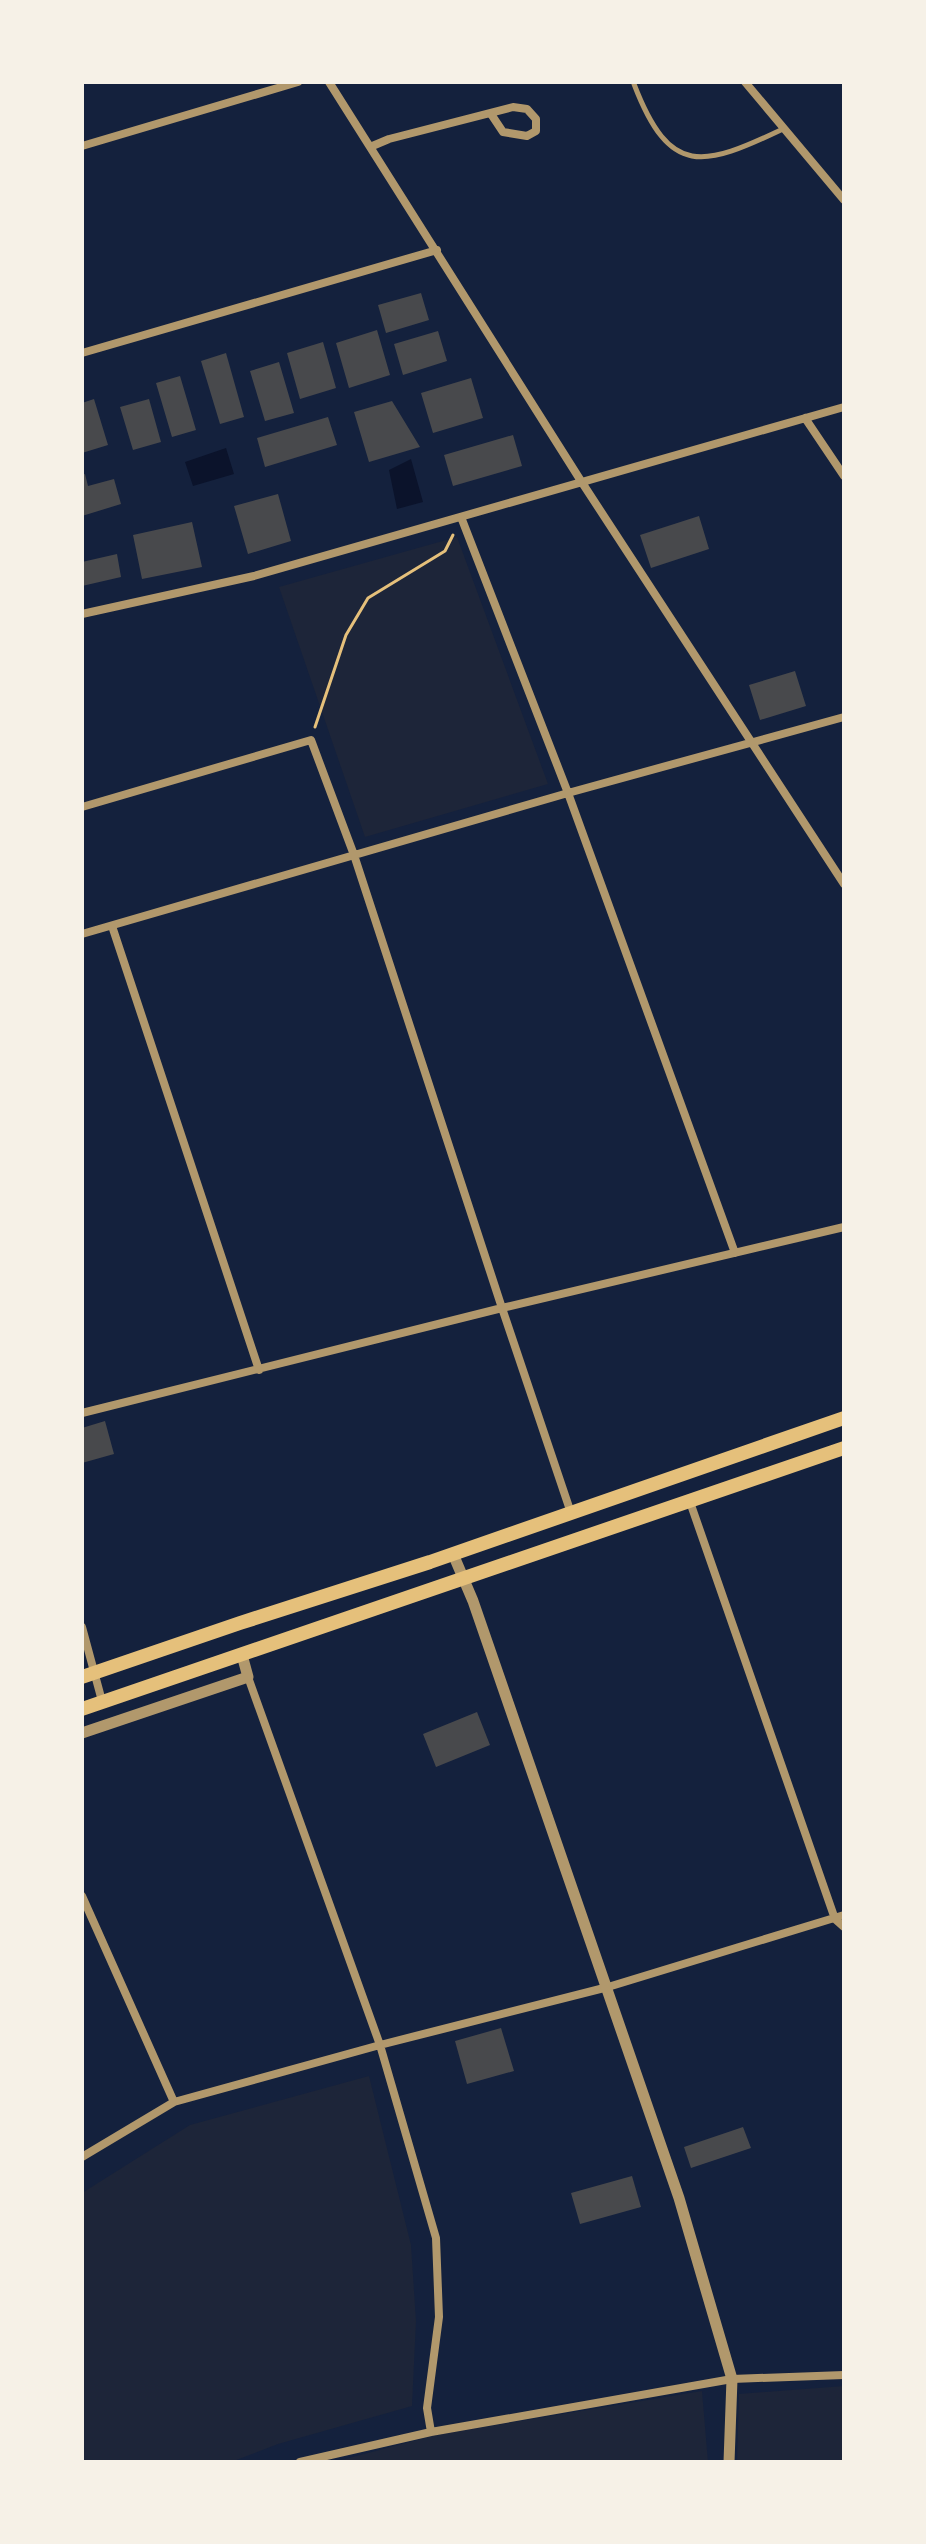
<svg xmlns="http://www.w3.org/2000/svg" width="926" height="2544" font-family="'DM Sans',sans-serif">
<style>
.green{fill:#1d2539}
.water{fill:#0b132b}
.building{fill:#48494c}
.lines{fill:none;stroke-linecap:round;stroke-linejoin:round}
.path{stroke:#e5c07b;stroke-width:3}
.service{stroke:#b1986c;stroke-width:5}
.minor{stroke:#b1986c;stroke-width:8}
.tertiary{stroke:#b1986c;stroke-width:11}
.primary{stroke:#e5c07b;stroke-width:14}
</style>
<rect width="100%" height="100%" fill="#14213d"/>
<!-- green -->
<path class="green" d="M457,537L548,784L365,837L279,587Z
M369,2076L411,2245L416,2321L412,2406L278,2444L231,2462H82V2193L190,2125Z
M844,2386V2462H737L739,2394Z
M702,2391L708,2462H334L436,2435Z"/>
<!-- water -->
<path class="water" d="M226,448L234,474L193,486L185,462Z
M411,459L423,502L397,509L389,470Z"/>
<!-- building -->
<path class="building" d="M421,293L429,320L386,333L378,305Z
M377,330L390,375L349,388L336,343Z
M438,331L447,361L403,375L394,344Z
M323,342L336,388L300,399L287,353Z
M226,353L244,417L220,424L201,361Z
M279,362L294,413L265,421L250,371Z
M180,376L196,430L172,437L156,383Z
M471,378L483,418L433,433L421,393Z
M94,399L108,445L82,453V403Z
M149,399L161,442L133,450L120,407Z
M392,401L420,447L369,462L354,412Z
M328,417L337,445L265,467L257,438Z
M513,435L522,466L453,486L444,455Z
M85,474L88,486L114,479L121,504L82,516V475Z
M278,494L291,541L248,554L234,506Z
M699,516L709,549L651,568L640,535Z
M192,522L202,567L142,579L133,535Z
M117,554L121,577L82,586V562Z
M795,671L806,706L760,720L749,685Z
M105,1421L114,1454L82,1463V1428Z
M477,1712L490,1745L436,1767L423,1734Z
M501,2028L514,2071L467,2084L455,2041Z
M743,2127L751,2148L691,2168L684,2147Z
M632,2176L641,2207L580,2224L571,2193Z"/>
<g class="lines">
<!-- path -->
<path class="path" d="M315,727L346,635L368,598L445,551L453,535"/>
<!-- service -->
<path class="service" d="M634,84C670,178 703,167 783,129"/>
<!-- minor -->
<path class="minor" d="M329,82L581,481L844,884
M745,82L844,200
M82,146L298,82
M370,147L389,139L513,107L527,109L536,119V131L527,136L503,132L491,114
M82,353L437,250
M805,418L844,476
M461,517L568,793L735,1253
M82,614L254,576L844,407
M82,807L311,740L354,855L502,1308L571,1513
M112,926L259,1370
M82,934L568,793L844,717
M82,1413L502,1308L844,1227
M690,1502L835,1919L844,1927
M82,1627L102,1701
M248,1677L380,2045L436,2238L439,2317L427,2408L431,2432
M82,1896L174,2102
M82,2157L174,2102L380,2045L608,1987L844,1915
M300,2462L431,2432L732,2379L844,2375"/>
<!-- tertiary -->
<path class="tertiary" d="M453,1554L473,1601L679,2198L732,2379L729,2462
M82,1733L248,1677L242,1655"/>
<!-- primary -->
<path class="primary" d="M82,1677L240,1623L430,1562L844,1418
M82,1709L844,1448"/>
</g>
<!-- border -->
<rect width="926" height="2544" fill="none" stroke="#f6f1e7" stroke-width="168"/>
</svg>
